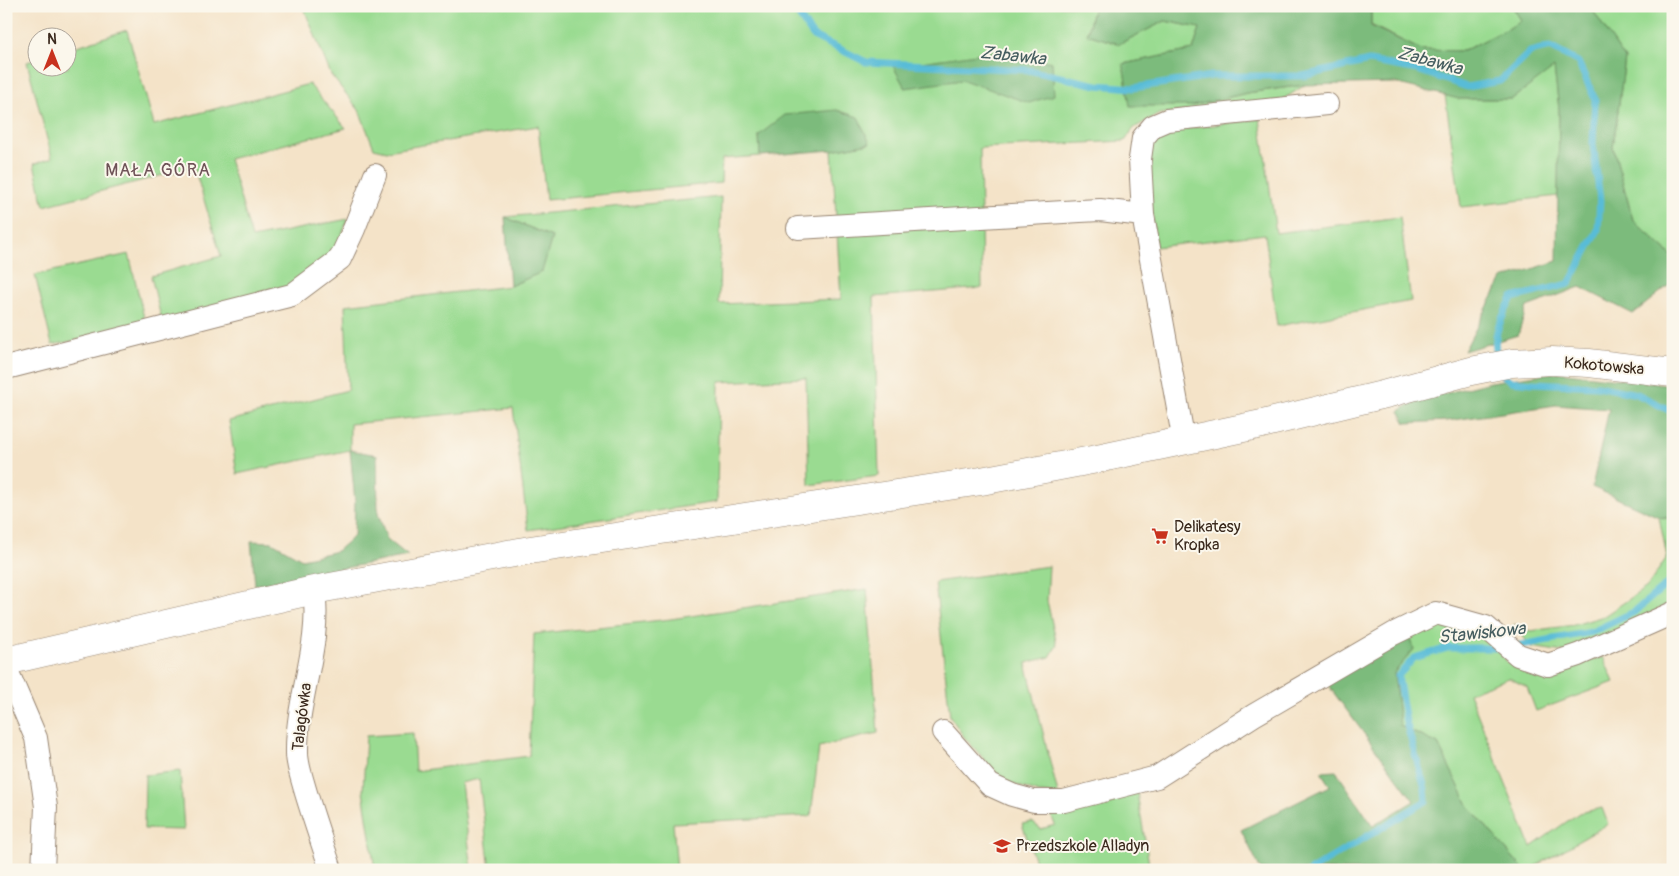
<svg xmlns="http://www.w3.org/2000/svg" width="1679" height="876" font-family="Pangolin,sans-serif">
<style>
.green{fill:#9adb91;stroke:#6a8258}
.forest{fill:#7bbb7b;stroke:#5b724c}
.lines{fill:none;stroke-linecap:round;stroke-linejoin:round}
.stream{stroke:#58bcd7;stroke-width:7}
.minor-casing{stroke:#988673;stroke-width:24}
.tertiary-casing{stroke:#988673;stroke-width:29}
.minor{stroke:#fff;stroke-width:22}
.tertiary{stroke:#fff;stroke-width:28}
.labels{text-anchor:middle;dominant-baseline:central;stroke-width:4;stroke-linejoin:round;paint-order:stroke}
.street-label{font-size:16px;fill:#3b2a1e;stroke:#fbf7ec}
.poi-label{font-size:16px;fill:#3b2a1e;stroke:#fbf7ec;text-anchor:start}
.water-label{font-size:18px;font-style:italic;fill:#455d5f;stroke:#fbf7ec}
.neighbourhood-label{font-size:18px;letter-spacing:1px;fill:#6e5257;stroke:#fbf7ec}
</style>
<rect width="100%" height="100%" fill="#fbf7ec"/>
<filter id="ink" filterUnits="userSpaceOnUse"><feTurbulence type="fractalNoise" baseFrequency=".02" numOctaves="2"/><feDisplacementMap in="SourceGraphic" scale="10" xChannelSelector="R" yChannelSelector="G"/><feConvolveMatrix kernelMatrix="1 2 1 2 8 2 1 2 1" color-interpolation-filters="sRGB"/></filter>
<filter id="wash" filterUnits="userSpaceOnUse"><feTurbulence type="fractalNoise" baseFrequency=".0096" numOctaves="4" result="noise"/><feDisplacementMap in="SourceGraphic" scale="20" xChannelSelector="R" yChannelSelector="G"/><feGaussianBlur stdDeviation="1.12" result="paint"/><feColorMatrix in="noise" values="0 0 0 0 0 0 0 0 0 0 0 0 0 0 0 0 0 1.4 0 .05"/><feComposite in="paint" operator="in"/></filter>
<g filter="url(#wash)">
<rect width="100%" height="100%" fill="#f4e3c8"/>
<!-- green -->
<path class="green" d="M303,6H1094L1087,34L1119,44L1165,21L1200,28L1193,50L1123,64L1192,106L1247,93L1305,85L1282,100L1159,114L1134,128L1125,141L980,148L982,288L874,297L879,476L809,485L806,378L719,382L717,502L528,530L513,408L350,424V450L237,474L229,421L348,390L345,305L510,286L541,272L552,237L505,217L721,197L719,304L841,299L832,150L870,143L759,135L760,156L722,159L721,183L546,200L538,126L387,151L374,148L359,110L331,75Z
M1371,6H1512L1521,20L1511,27L1463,51L1421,50L1371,25Z
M1590,6H1673V257L1633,220L1613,147L1625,59Z
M127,30L154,125L309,84L346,128L229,159L252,238L348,219L335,252L285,291L162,322L151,276L221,256L194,167L44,206L34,164L52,158L27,62L37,59L38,68H68V49Z
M1554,67L1559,109L1558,196L1461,207L1445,95L1460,99H1512Z
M1260,119L1276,233L1400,217L1411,301L1277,326L1265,234L1156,247L1145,148L1153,133Z
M129,254L146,326L52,345L35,275Z
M1659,517L1673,519V602L1570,653L1531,647L1514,624L1530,631L1574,625L1604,616L1647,587L1667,557Z
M1049,566L1047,601L1057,645L1050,657L1026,663L1058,794L1039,793L1004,781L964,737L950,716L935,582Z
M867,589L878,733L819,747L811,816L673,823L677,870H490L479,779L461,783L472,870H375L363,791L366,736L413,733L415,771L529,756L534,634L671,619Z
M1437,619L1489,638L1507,662L1536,675L1603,657L1614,682L1536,711L1527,687L1509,678L1469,693L1531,847L1579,813L1602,808L1608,824L1529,870H1524L1469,807L1438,744L1400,726L1394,673L1414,649L1407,632Z
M180,771L184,830L144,829L145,775Z
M1137,793L1150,870H1038L1022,824L1032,822L1041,829L1055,825L1050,812L1075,811Z"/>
<!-- forest -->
<path class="forest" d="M1094,6H1371V26L1421,50L1463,51L1511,27L1521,20L1512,6H1590L1625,59L1613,147L1633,220L1673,257V282L1633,314L1580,287L1527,307L1518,335L1464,351L1502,279L1557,261L1559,109L1554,68L1512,99H1459L1395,83L1305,85L1247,93L1192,106H1130L1123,64L1193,50L1200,28L1165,21L1119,44L1087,34Z
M997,51L1052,62L1054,95L1029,103L963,80L905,88L893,66Z
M837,110L858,117L870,143L832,150L760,156L759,135L785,115Z
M505,217L552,237L542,272L510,286Z
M1557,372L1673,385V519L1659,517L1592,487L1609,409L1556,405L1447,421L1406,423L1399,411L1416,401L1490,382Z
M350,450L377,455L378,514L387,539L408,556L255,585L251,541L272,542L302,559L337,551L354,536L355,502Z
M1407,632L1414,649L1394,673L1400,726L1438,744L1469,807L1524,870H1261L1241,830L1330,786L1321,772L1336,771L1373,826L1414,801L1325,681Z"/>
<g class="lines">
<!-- stream -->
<path class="stream" d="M792,6L813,36L866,62L1028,70L1097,85L1133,88L1212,76H1303L1369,61L1417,70L1467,87L1500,81L1530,52L1550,47L1578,62L1595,99L1593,144L1600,200L1598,230L1569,284L1512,298C1502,318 1490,336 1498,359
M1502,372L1503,375L1511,381L1533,383L1597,386L1637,394L1673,412
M1516,646L1592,632L1634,612L1673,579
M1311,870L1426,801L1425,789L1406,722L1398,676L1414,658L1448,648H1501"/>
</g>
</g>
<g filter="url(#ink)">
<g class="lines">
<!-- minor casing -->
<g class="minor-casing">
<path id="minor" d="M798,228L1080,211L1100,210L1143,215
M6,368L292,295L340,259L354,229L375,175
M1184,442L1143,215L1140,159L1143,138L1153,126L1167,120L1327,104
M314,590C322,645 296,698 297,753C297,764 301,775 304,786C312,814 322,842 331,870
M6,668L36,738L46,807L43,870
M943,732L990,785L1012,795L1034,801H1064L1157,777L1254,715L1393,634L1436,613L1486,627L1518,655L1548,665L1578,655L1673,613"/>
</g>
<!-- tertiary casing -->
<g class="tertiary-casing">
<path id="tertiary" d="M6,661L314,590L530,550L981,481L1097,459L1262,424L1386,394L1471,371L1512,363L1552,361L1589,363L1673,373"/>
</g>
<!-- minor -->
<use href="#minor" class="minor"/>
<!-- tertiary -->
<use href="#tertiary" class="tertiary"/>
</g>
</g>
<!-- icons -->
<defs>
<g id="supermarket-bare" transform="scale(1.35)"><path d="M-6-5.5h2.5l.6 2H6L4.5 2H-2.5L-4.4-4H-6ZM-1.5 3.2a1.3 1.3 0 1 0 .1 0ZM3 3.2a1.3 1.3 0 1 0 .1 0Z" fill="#c8321e" stroke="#fbf7ec" stroke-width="2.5" paint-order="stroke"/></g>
<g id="school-bare" transform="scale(1.35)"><path d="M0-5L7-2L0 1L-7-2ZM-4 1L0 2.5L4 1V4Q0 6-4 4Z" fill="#c8321e" stroke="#fbf7ec" stroke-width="2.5" paint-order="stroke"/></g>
</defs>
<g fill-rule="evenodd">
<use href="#supermarket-bare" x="1160" y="536"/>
<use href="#school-bare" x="1002" y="846"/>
</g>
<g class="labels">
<!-- street labels -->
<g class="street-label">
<text transform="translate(1604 366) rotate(5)">Kokotowska</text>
<text transform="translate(302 717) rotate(-83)">Talagówka</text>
</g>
<!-- poi labels -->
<g class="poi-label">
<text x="1174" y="527">Delikatesy<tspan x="1174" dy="18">Kropka</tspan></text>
<text x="1016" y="846">Przedszkole Alladyn</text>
</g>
<!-- water labels -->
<g class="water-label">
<text transform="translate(1013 56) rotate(6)">Zabawka</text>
<text transform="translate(1430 61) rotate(15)">Zabawka</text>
<text transform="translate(1482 633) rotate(-6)">Stawiskowa</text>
</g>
<!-- neighbourhood labels -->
<g class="neighbourhood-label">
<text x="158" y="170">MAŁA GÓRA</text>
</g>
</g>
<!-- margin -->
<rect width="1679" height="876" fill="none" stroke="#fbf7ec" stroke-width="25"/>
<!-- north arrow -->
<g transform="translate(52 52)"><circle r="24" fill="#fbf7ec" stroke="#aea59a"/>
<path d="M0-4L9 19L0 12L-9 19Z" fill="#c8321e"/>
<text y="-8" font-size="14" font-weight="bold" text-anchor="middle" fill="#3b2a1e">N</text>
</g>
</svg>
